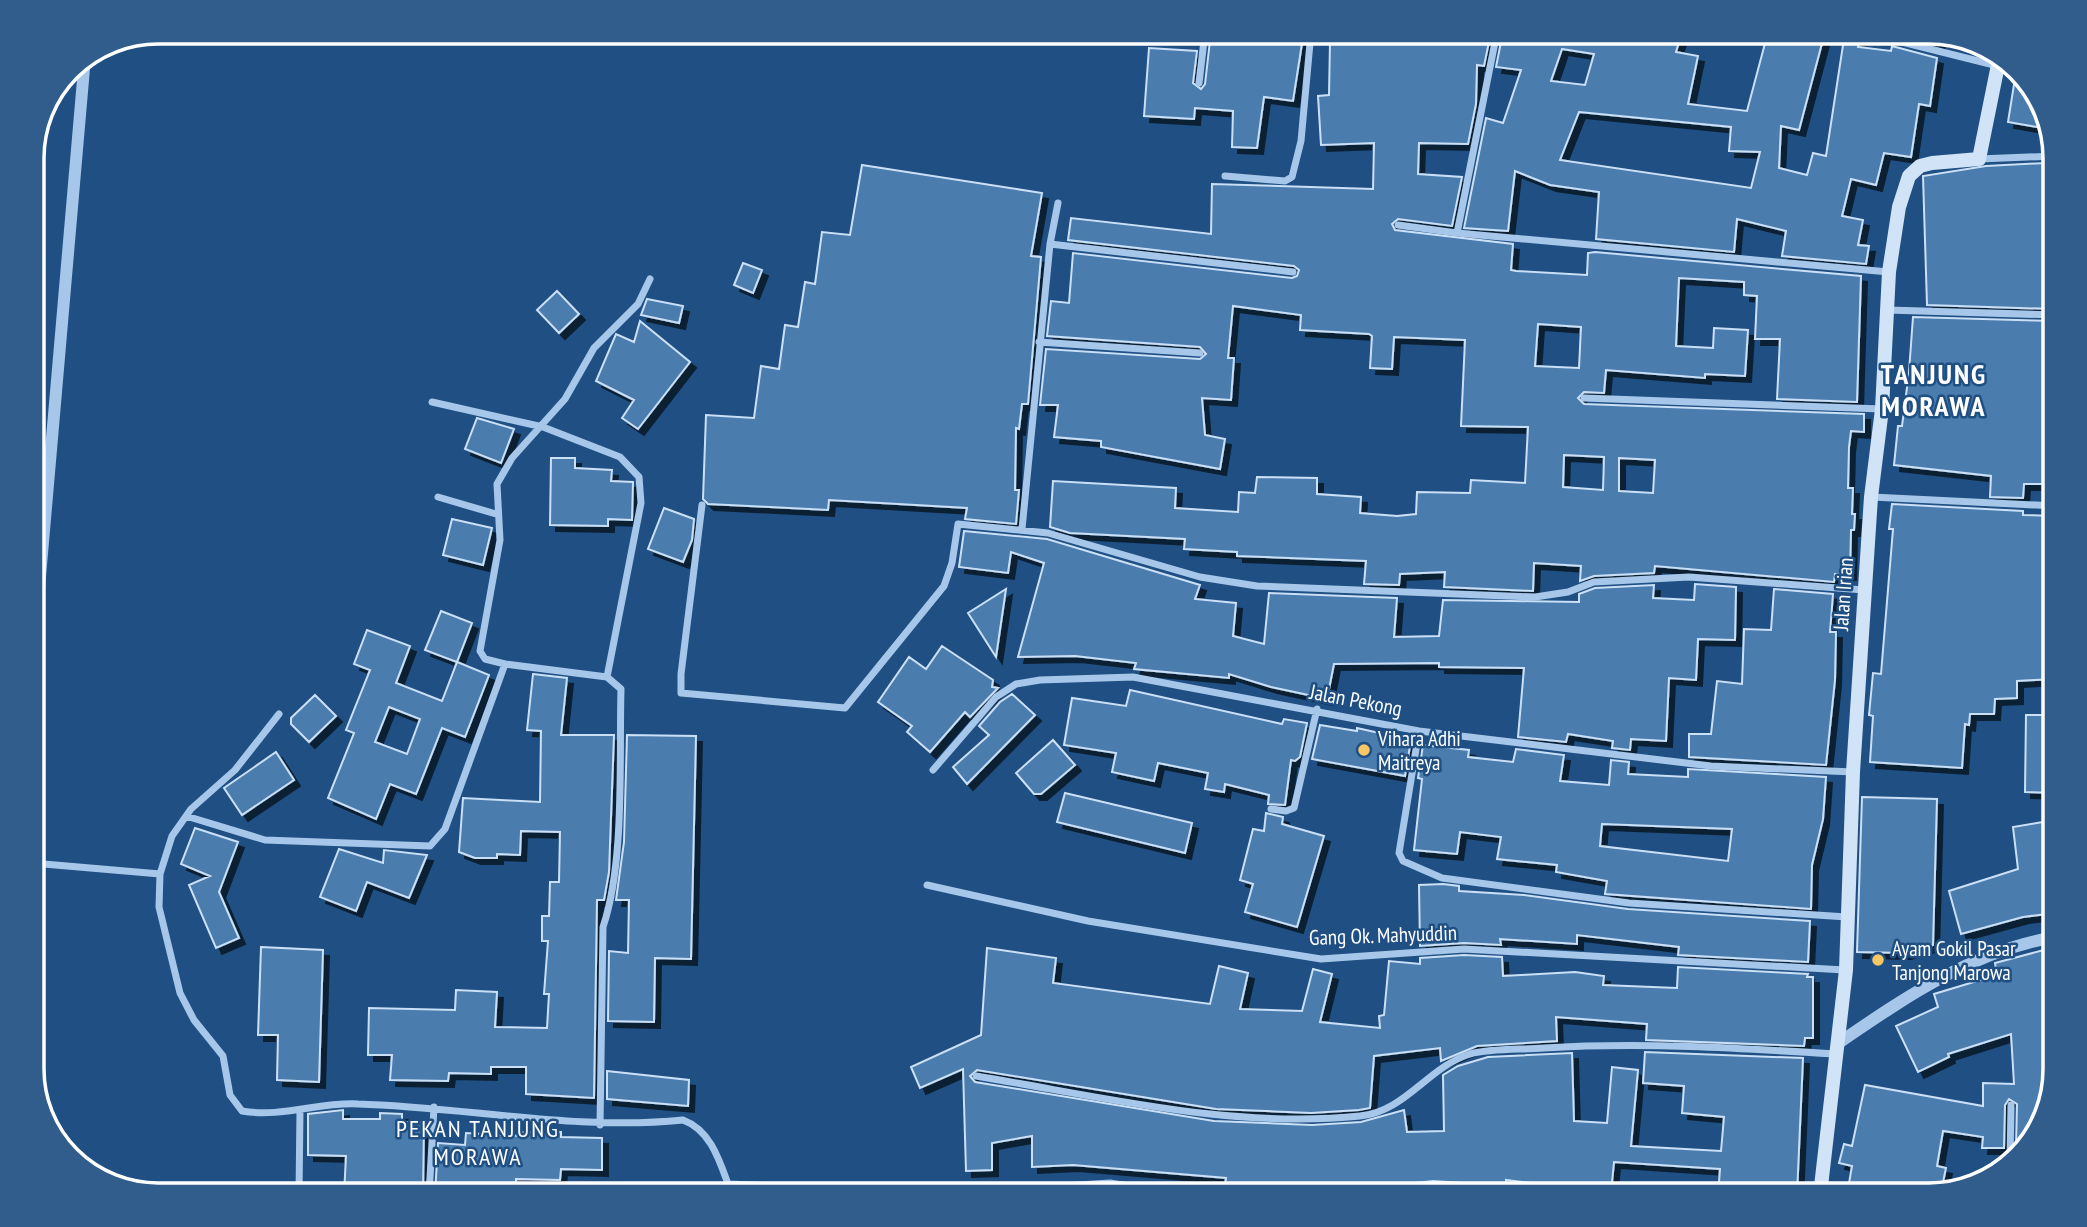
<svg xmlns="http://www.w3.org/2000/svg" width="2087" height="1227" font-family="'PT Sans Narrow',sans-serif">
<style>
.building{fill:#4b7bae;stroke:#cae0f7;stroke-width:2;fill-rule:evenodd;filter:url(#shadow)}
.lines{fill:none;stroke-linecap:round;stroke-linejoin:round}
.minor{stroke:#a6c7e9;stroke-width:7}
.tertiary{stroke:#a6c7e9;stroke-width:12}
.secondary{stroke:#d1e3f7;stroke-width:14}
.poi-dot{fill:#f8c765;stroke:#1f4f83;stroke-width:2.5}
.labels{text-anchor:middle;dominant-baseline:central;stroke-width:5;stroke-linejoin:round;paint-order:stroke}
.street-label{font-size:21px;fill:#fff;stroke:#1f4f83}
.poi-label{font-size:21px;fill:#fff;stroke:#1f4f83;text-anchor:start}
.quarter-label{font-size:24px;letter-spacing:2px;fill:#fff;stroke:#1f4f83}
.district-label{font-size:28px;font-weight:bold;letter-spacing:2px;fill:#fff;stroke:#1f4f83}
.rim{fill:none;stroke:#fff;stroke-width:3.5}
</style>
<defs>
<filter id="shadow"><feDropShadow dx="6" dy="6" stdDeviation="0" flood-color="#0009"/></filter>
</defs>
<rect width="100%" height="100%" fill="#1f4f83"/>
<!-- building -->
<path class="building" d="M1211,32H1263L1303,37L1293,101L1264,97L1257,148L1232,147L1233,111L1195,108L1194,119L1144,116L1149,48L1197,51L1193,83L1201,89L1205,84Z
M1377,32H1491L1484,66L1477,65L1476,104L1468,144L1419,143L1418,174L1462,177L1452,226L1398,219L1392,224L1395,230L1513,244L1511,270L1516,271L1587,275L1588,253L1595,252L1861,276L1857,402L1777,399L1780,339H1755L1757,296L1744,295V282L1679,278L1676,346L1713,348L1714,328L1748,330L1745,376L1705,374V378L1606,370L1604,393L1584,392L1578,398L1584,404L1864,414V432L1851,431L1849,447L1848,488H1853L1852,514H1855L1854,530H1851L1850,574H1835L1834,582L1655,566L1654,573L1594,576L1580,581L1581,566L1534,563L1533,591L1444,587L1445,572L1400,574L1399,585L1364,584L1366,561L1237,556V552L1184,549L1185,539L1070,533L1050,527L1053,481L1176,488L1175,508L1238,512L1239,492L1255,493L1257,477L1317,478V494L1361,497L1360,513L1397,516L1416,514L1417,492L1470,493L1471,480L1525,483L1528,427L1461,426L1465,340L1394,337L1392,369L1370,368L1372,336L1369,334L1300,330L1301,315L1233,306L1228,358H1234L1231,400L1202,398L1205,435L1225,439L1220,469L1101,447V441L1054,437L1058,405H1040L1046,349L1200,359L1206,354L1200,347L1047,336L1051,301L1069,303L1073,253L1292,278L1297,276L1299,270L1294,266L1068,240L1071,218L1211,234L1212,184L1373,189L1374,143L1321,145L1318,96L1329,95L1330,42L1378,43ZM1538,324L1581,327L1579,368L1535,366ZM1564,455L1604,457L1603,490L1563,487ZM1619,458L1655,460L1653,493L1619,491Z
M1503,32H1682L1676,52L1698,56L1688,104L1747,111L1768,32H1825L1799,130L1781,126L1779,168L1807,175L1813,153L1826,156L1845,32L1856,33L1860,38L1858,47L1891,51L1892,46L1937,58L1930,106L1919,104L1911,157L1884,153L1876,185L1851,179L1842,216L1863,220L1858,245L1869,246L1866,264L1782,256L1786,231L1737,219L1734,252L1596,239L1599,192L1550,185L1515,171L1508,231L1464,228L1486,118L1503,123L1521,70L1496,67ZM1562,49L1594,54L1585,85L1551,81ZM1579,112L1731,127L1729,151L1760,152L1751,188L1560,160Z
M1895,32H1929L1940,34L1938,45Z
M2016,72L2038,94L2049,129L2008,122Z
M2046,163L2047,271H2053V309L1927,305L1923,176L1986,166Z
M862,165L1042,193L1031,256L1041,257L1028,404H1022L1019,429L1016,428L1015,490H1019L1016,524L965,519L967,508L829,500L828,510L708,504L703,499L706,415L754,418L761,366L779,369L785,325L798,327L805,282L815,284L822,232L850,235Z
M743,263L762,270L753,293L734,285Z
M557,291L579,314L559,333L537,310Z
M647,299L683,306L679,323L641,315Z
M1913,317L2055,321V362L2052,361L2055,484H2024L2023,498L1990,497L1991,476L1894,465L1898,426H1902L1909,372Z
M640,321L690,362L638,429L622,418L634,400L596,381L616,334L634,342Z
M477,418L514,429L501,463L465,449Z
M551,458H575V468L612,470L611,481L633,482L632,520L608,519V526L550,525Z
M1892,504L2023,511V515L2055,516V679L2017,681V698L1995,699L1994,714H1970L1969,725L1965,724L1962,768L1870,762L1873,716L1869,715L1873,673L1881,674L1893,529H1889Z
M664,508L694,519L692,540L683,562L648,549Z
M452,519L492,528L483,565L443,555Z
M964,531L1047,539L1200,585L1195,599L1236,603L1233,636L1264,644L1269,593L1397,598L1394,637L1439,636L1443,600L1579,602V594L1595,588L1654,585L1653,598L1694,600L1695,584L1736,587L1735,640L1698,639L1696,680L1669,678L1666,741L1631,739L1630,750L1612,748L1613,741L1568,734L1566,742L1518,737L1524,668L1439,667V663L1334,664L1327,699L1271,687L1229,674V678L1134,669L1136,663L1075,656L1018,657L1044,563L1011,552L1008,573L959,567Z
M1006,589L996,657L968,613Z
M1774,589L1833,594L1830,632H1836L1835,680L1826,765L1689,757V734H1711L1717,681L1742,684L1744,629L1771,630Z
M441,611L472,623L457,662L489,675L465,737L442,728L416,794L390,784L376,819L328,798L354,733L346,730L370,670L354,664L367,630L410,646L396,683L442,701L457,662L425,650ZM389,707L420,719L407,754L375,742Z
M942,646L993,680L992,687L998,688L970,717L965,712L930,752L907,732L912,726L878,702L909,657L926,669Z
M533,674L567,678L561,735H614L609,872L604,900H597L594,1098L526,1094V1067H491V1074L449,1073L448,1081L390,1080L392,1055H368L369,1008L455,1010L456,990L497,992L495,1027L547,1028L549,994H544L548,941H542V916H549L550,882H559L560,832L521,831L520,855L497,854V858H475L459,852L463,798L540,802L541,731L527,730Z
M1130,690L1282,724L1284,719L1307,723L1300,757L1295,761L1291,760L1285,805L1268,804L1269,795L1225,784L1224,792L1205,789L1208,773L1158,763L1154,781L1112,772L1116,753L1064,745L1072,698L1126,706Z
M1012,694L1035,715L967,784L953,767L989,735L979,726L1000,702Z
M315,695L336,716L309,742L291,724V718Z
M2026,715H2055V793L2025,792Z
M1320,725L1357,731V728L1411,740L1405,776L1312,759Z
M627,735L696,736L691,959L655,958L654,1022L608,1021L609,951L628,953L629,900H616L624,842Z
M1053,740L1075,765L1041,794H1034L1016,773Z
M1423,745L1469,750L1468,757L1513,762L1516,749L1564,755L1560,781L1609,785L1611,760L1629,762L1628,774L1688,777V769L1826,777L1823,819L1812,865L1811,909L1605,894L1607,881L1556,872L1557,865L1497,859L1501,837L1460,832L1457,854L1414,850L1422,779L1418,778ZM1602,824L1732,829L1728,861L1600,846Z
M276,752L294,780L242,815L224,788Z
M1065,793L1192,823L1185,853L1057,822Z
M1862,797L1937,799L1933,945L1905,953L1857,952Z
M1266,813L1283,817L1282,824L1324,836L1297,927L1245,912L1253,884L1240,880L1253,829L1264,831Z
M2055,820V913L2023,917L1961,934L1949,891L2018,869L2013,827Z
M195,828L238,842L219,892L239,938L216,948L189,885L210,876L181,864Z
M339,849L383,863L384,850L427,855L409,898L367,882L356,911L320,897Z
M1443,884L1459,886V891L1524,895L1628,909L1810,921L1808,962L1678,955L1679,947L1577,935V944L1500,939L1501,945L1464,943L1420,946L1419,885Z
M261,947L323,950L319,1082L277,1080L278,1035H258Z
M2055,947V1070L2038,1133L2026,1145L2016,1146L2017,1104L2009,1099L2005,1105L2004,1148H1982L1983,1137L1943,1131L1937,1166L1946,1168L1942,1187L1933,1185L1931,1195H1847L1852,1166L1839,1163L1844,1144L1852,1146L1865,1085L1983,1106V1083L2014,1084L2011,1034L1948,1054L1949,1057L1918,1072L1896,1026L1938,1007L1934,994L1997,975L1995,963Z
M987,948L1056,958L1053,983L1210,1004L1219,966L1248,973L1240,1009L1302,1011L1313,969L1332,974L1320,1022L1380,1028L1379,1016L1384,1015L1389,961L1420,964V958L1464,955L1502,957L1503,976L1575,972L1604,976L1603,985L1677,988L1678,967L1808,974L1807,977H1813V1038H1805L1804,1046L1646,1040L1647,1024L1556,1017L1557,1041L1477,1046L1441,1061L1440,1048L1374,1056L1370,1108L1359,1110L1311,1113L1216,1109L977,1070L970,1076L975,1082L1214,1121L1312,1125L1361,1122L1404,1110L1407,1132L1444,1131L1443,1075L1458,1066L1488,1057L1572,1053L1574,1121L1607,1123L1612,1067L1638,1070L1631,1146L1721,1151L1724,1117L1682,1113L1684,1086L1643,1083L1645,1052L1803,1058L1797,1195H1718L1720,1169L1614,1162L1611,1193L1506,1180V1186L1433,1181L1363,1189L1362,1183L1315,1186V1192L1276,1195L1275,1186L1225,1185L1226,1178L1073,1165L1032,1167V1136L992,1143V1170L966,1171L963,1069L920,1088L911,1067L981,1035Z
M607,1071L689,1080L688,1106L607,1099Z
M343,1110V1119H380V1113L402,1114V1122H424L423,1195H344L346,1156L308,1155V1114Z
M522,1132H561V1137L602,1138V1170L561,1169L560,1180L516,1179V1195H435L438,1143L465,1145L466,1133L522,1136Z"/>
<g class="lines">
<!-- minor -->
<path class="minor" d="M1862,32L1998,66
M1199,83L1205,32
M1979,159L2055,156
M1225,176L1285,181L1292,177L1301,141L1311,32
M1398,225L1457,233L1889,272
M1457,233L1497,32
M1050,244L1293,272
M1887,310L2055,315
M1039,342L1200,353
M1584,398L1882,409
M432,402L543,427L620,457L639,477L641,503L607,677
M438,497L496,514
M1872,497L2055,506
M702,505L681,674V693L845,708L944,586L952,563L958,524L1048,533L1200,577L1257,586L1535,597L1568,592L1594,582L1689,577L1864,590
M1022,529L1050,244L1058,203
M505,664L485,659L480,651L500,540L497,484L512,458L565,399L594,348L638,304L650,279
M279,714L235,770L191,809L172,836L160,874L159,907L180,993L194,1020L223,1056L230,1095L242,1111C281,1118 319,1102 358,1104C467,1107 574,1131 683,1120C710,1130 719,1159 728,1184L956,1193L1110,1183L1184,1195
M1419,731L1399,853L1403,861L1442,878L1629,903L1847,917
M933,770L996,697L1016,684L1040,680L1133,677L1419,731L1711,766L1853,772
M1271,809L1286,811L1294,808L1317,709
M186,816L265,840L430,846L445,829L505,664L607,677L621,689C619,760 625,862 603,927L600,1125
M32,863L160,874
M927,885L1088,921L1321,959L1464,949L1845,970
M976,1076C1104,1097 1230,1129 1360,1116C1405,1112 1428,1067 1470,1054C1492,1048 1520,1050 1544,1048C1641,1042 1738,1048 1835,1054
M2010,1161L2011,1105
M728,1184L734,1195
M299,1195L300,1110
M429,1195L434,1107"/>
<!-- tertiary -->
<path class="tertiary" d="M32,669L85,57
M1837,1044C1906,997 1972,951 2055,937"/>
<!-- secondary -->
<path class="secondary" d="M1820,1195L1846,970L1853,772L1871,497L1882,409L1889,272L1899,207L1909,176L1920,166L1932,163L1979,159L2000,55"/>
</g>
<!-- markers -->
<g class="poi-dot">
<circle cx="1364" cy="750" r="7"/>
<circle cx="1878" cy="960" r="7"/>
</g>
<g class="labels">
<!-- street labels -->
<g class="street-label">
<text transform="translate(1843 594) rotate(-86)">Jalan Irian</text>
<text transform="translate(1356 700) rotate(11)">Jalan Pekong</text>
<text transform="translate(1383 935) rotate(-2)">Gang Ok. Mahyuddin</text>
</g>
<!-- poi labels -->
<g class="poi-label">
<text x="1378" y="738">Vihara Adhi<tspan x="1378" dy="24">Maitreya</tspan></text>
<text x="1892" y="948">Ayam Gokil Pasar<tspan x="1892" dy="24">Tanjong Marowa</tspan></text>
</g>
<!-- quarter labels -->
<g class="quarter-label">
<text x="478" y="1128">PEKAN TANJUNG<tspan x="478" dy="28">MORAWA</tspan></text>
</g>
<!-- district labels -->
<g class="district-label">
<text x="1934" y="373">TANJUNG<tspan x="1934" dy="32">MORAWA</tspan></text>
</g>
</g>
<!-- crop -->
<path d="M0 0H2087V1227H0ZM158 44H1929A114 114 0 0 1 2043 158V1069A114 114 0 0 1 1929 1183H158A114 114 0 0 1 44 1069V158A114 114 0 0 1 158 44Z" fill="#315d8d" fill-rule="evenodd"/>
<path class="rim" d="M158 44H1929A114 114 0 0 1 2043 158V1069A114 114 0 0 1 1929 1183H158A114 114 0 0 1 44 1069V158A114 114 0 0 1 158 44Z"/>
</svg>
